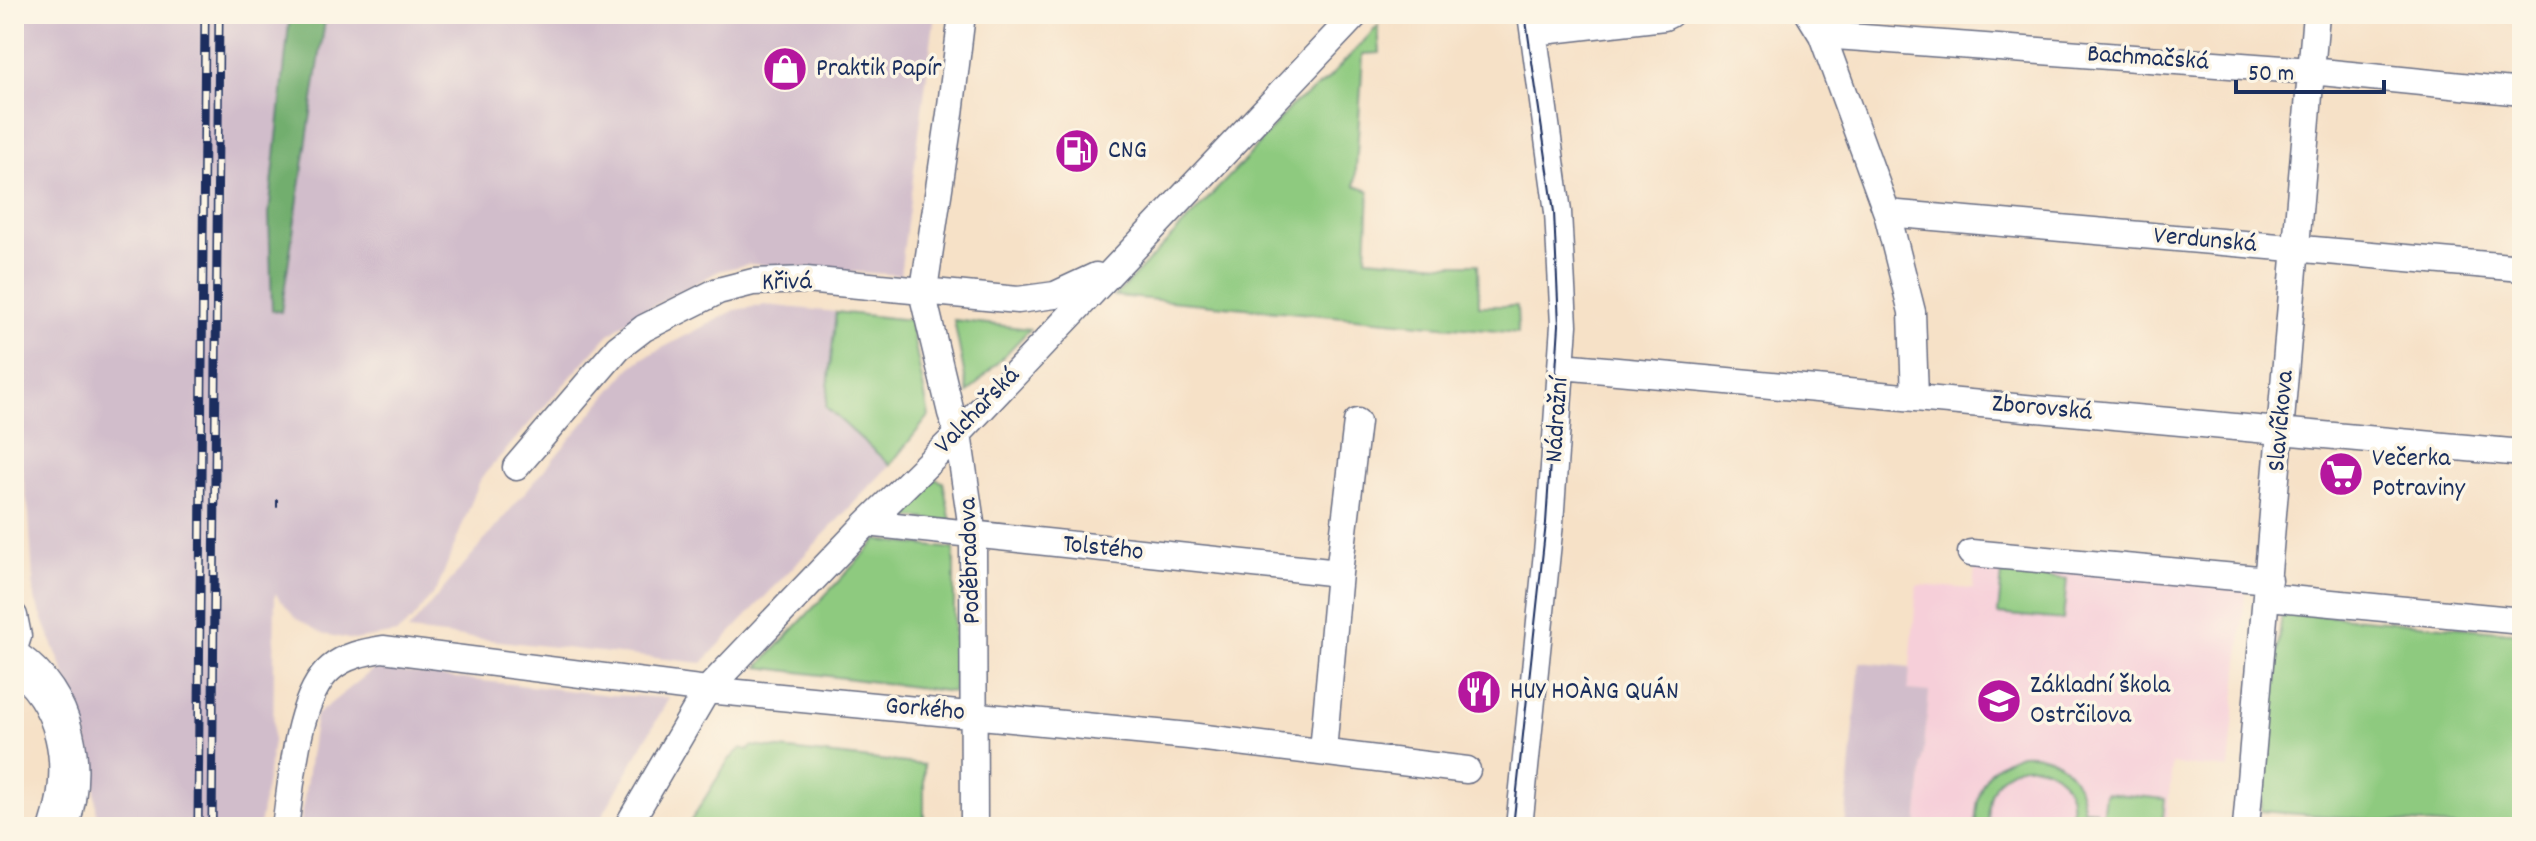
<svg xmlns="http://www.w3.org/2000/svg" width="2536" height="841" font-family="Dekko,sans-serif">
<style>
.built{fill:#f6cfd9}
.industrial{fill:#d1bdcb}
.green{fill:#8eca7f;stroke:#547c6e;stroke-width:2}
.forest{fill:#72ae6e;stroke:#466e66;stroke-width:2}
.lines{fill:none;stroke-linecap:round;stroke-linejoin:round}
.minor-casing{stroke:#686d83;stroke-width:29}
.highway-casing{stroke:#686d83;stroke-width:41}
.minor{stroke:#fff;stroke-width:26}
.highway{stroke:#fff;stroke-width:38}
.tram{stroke:#1b2f5e;stroke-width:2}
.rail-casing{stroke:#1b2f5e;stroke-width:9}
.rail{stroke:#fcf5e5;stroke-width:6;stroke-dasharray:18;stroke-linecap:butt}
.labels{text-anchor:middle;dominant-baseline:central;stroke-width:7;stroke-linejoin:round;paint-order:stroke}
.street-label{font-size:26px;fill:#1b2f5e;stroke:#fcf5e5}
.poi-label{font-size:26px;fill:#1b2f5e;stroke:#fcf5e5;text-anchor:start}
</style>
<rect width="100%" height="100%" fill="#fcf5e5"/>
<filter id="ink" filterUnits="userSpaceOnUse"><feTurbulence type="fractalNoise" baseFrequency=".0125" numOctaves="2"/><feDisplacementMap in="SourceGraphic" scale="16" xChannelSelector="R" yChannelSelector="G"/><feConvolveMatrix kernelMatrix="1 2 1 2 8 2 1 2 1" color-interpolation-filters="sRGB"/></filter>
<filter id="wash" filterUnits="userSpaceOnUse"><feTurbulence type="fractalNoise" baseFrequency=".006" numOctaves="4" result="noise"/><feDisplacementMap in="SourceGraphic" scale="32" xChannelSelector="R" yChannelSelector="G"/><feGaussianBlur stdDeviation="1.8" result="paint"/><feColorMatrix in="noise" values="0 0 0 0 0 0 0 0 0 0 0 0 0 0 0 0 0 1.4 0 .05"/><feComposite in="paint" operator="in"/></filter>
<g filter="url(#wash)">
<rect width="100%" height="100%" fill="#f6e1c7"/>
<!-- built -->
<path class="built" d="M1987,562L2246,584L2229,769L2172,764L2166,827H1917L1929,692L1908,690L1917,585L1973,589L1975,570Z"/>
<!-- industrial -->
<path class="industrial" d="M14,14H935L900,275L749,264L719,271L634,316L608,335L481,478L438,587L412,620L397,633L354,640L323,634L296,618L275,593L273,742L259,827H97L94,773L83,720L34,597L29,513L14,424Z
M765,305L836,312L826,407L890,465L702,663L408,631L630,368L643,358L735,310Z
M1860,662L1910,667L1908,690L1929,692L1917,827H1845Z
M374,669L610,695L669,698L596,827H300L316,715Z"/>
<!-- green -->
<path class="green" d="M1378,26L1380,53L1363,54L1355,186L1369,191L1366,258L1443,264H1478L1479,306H1517L1518,333L1115,296L1246,159L1290,107L1327,80Z
M836,312L910,320L929,416L890,465L826,407Z
M954,320L1030,329L968,393Z
M935,479L943,482L951,522L901,516Z
M877,540L954,549V692L758,667Z
M2002,573L2067,579L2063,620L1998,614Z
M2282,612L2522,633V827H2461L2261,811Z
M753,746L924,765V827H687L728,761L741,748L748,750Z
M2021,754C2056,752 2081,773 2083,809L2095,810L2094,827H2070C2071,817 2073,805 2070,795C2059,758 2006,755 1992,792C1988,801 1989,813 1988,823L2029,827H1975C1978,789 1981,767 2021,754Z
M2105,793L2165,799L2162,827H2101Z"/>
<!-- forest -->
<path class="forest" d="M290,14H326L281,312L272,310L269,214Z"/>
</g>
<g filter="url(#ink)">
<g class="lines">
<!-- minor casing -->
<g class="minor-casing">
<path id="minor" d="M962,14L950,114L923,296L951,413L958,434L973,536L974,827
M1809,14L1822,35L1887,213L1912,312L1915,397
M1534,32L1664,17L1670,14
M1822,35L2311,71L2522,92
M1887,213L2522,268
M1562,366L2522,453
M516,467L618,348L644,328L718,291L753,282L806,280L1018,300L1055,295L1096,276
M867,523L1339,573
M1971,553L2269,580
M2268,597L2522,621
M14,616L18,636L14,649
M1323,751L1339,573L1357,422
M285,827C292,784 296,697 331,668C345,656 364,652 383,649L707,690L1189,736L1467,770
M627,827L707,690L867,523L958,434L1356,14
M1519,827L1550,523L1564,325L1558,212L1531,14
M2246,827L2316,14"/>
</g>
<!-- highway casing -->
<g class="highway-casing">
<path id="highway" d="M14,660C68,699 79,766 59,827"/>
</g>
<!-- minor -->
<use href="#minor" class="minor"/>
<!-- highway -->
<use href="#highway" class="highway"/>
<!-- tram -->
<path class="tram" d="M277,507V500
M1513,827L1546,523L1559,325L1554,212L1525,14"/>
<!-- rail casing -->
<g class="rail-casing">
<path id="rail" d="M198,827L205,14
M212,827L219,14"/>
</g>
<!-- rail -->
<use href="#rail" class="rail"/>
</g>
</g>
<!-- icons -->
<defs>
<g id="shop-disc" transform="scale(2.3)"><circle r="9.5" fill="#b5179e" stroke="#fcf5e5"/><path d="M-5-2.5h2.3a2.7 3.5 0 0 1 5.4 0H5L5.5 6h-11ZM-1.5-2.5h3a1.5 2.3 0 0 0-3 0Z" fill="#fff"/></g>
<g id="fuel-disc" transform="scale(2.3)"><circle r="9.5" fill="#b5179e" stroke="#fcf5e5"/><path d="M-5.5-6h7V0h2V4h1.3V-2.5L3-4.5l.8-.8L6-3V5H2.5V1h-1V6h-7ZM-4.2-4.7v3.2H.2V-4.7Z" fill="#fff"/></g>
<g id="supermarket-disc" transform="scale(2.3)"><circle r="9.5" fill="#b5179e" stroke="#fcf5e5"/><path d="M-6-5.5h2.5l.6 2H6L4.5 2H-2.5L-4.4-4H-6ZM-1.5 3.2a1.3 1.3 0 1 0 .1 0ZM3 3.2a1.3 1.3 0 1 0 .1 0Z" fill="#fff"/></g>
<g id="restaurant-disc" transform="scale(2.3)"><circle r="9.5" fill="#b5179e" stroke="#fcf5e5"/><path d="M-5-6h1v4h1v-4h1v4h1v-4h1v5L-1.5 .5V6h-2V.5L-5-1ZM5-6V6H3V1.5H1.5Q1.5-4 5-6Z" fill="#fff"/></g>
<g id="school-disc" transform="scale(2.3)"><circle r="9.5" fill="#b5179e" stroke="#fcf5e5"/><path d="M0-5L7-2L0 1L-7-2ZM-4 1L0 2.5L4 1V4Q0 6-4 4Z" fill="#fff"/></g>
</defs>
<g fill-rule="evenodd">
<use href="#shop-disc" x="785" y="69"/>
<use href="#fuel-disc" x="1077" y="151"/>
<use href="#supermarket-disc" x="2341" y="474"/>
<use href="#restaurant-disc" x="1479" y="692"/>
<use href="#school-disc" x="1999" y="701"/>
</g>
<g class="labels">
<!-- street labels -->
<g class="street-label">
<text transform="translate(2148 59) rotate(4)">Bachmačská</text>
<text transform="translate(2205 241) rotate(5)">Verdunská</text>
<text transform="translate(787 283) rotate(-1)">Křivá</text>
<text transform="translate(2042 409) rotate(5)">Zborovská</text>
<text transform="translate(978 411) rotate(-46)">Valchařská</text>
<text transform="translate(1558 420) rotate(-86)">Nádražní</text>
<text transform="translate(2282 421) rotate(-85)">Slavíčkova</text>
<text transform="translate(1103 549) rotate(6)">Tolstého</text>
<text transform="translate(971 561) rotate(-92)">Poděbradova</text>
<text transform="translate(925 710) rotate(5)">Gorkého</text>
</g>
<!-- poi labels -->
<g class="poi-label">
<text x="816" y="69">Praktik Papír</text>
<text x="1108" y="151">CNG</text>
<text x="2372" y="459">Večerka<tspan x="2372" dy="30">Potraviny</tspan></text>
<text x="2030" y="686">Základní škola<tspan x="2030" dy="30">Ostrčilova</tspan></text>
<text x="1510" y="692">HUY HOÀNG QUÁN</text>
</g>
</g>
<!-- margin -->
<rect width="2536" height="841" fill="none" stroke="#fcf5e5" stroke-width="48"/>
<!-- scale -->
<path d="M2236 80v12h148v-12" fill="none" stroke="#1b2f5e" stroke-width="4"/>
<text x="2248" y="80" font-size="24" fill="#1b2f5e" stroke="#fcf5e5" stroke-width="6" paint-order="stroke">50 m</text>
</svg>
